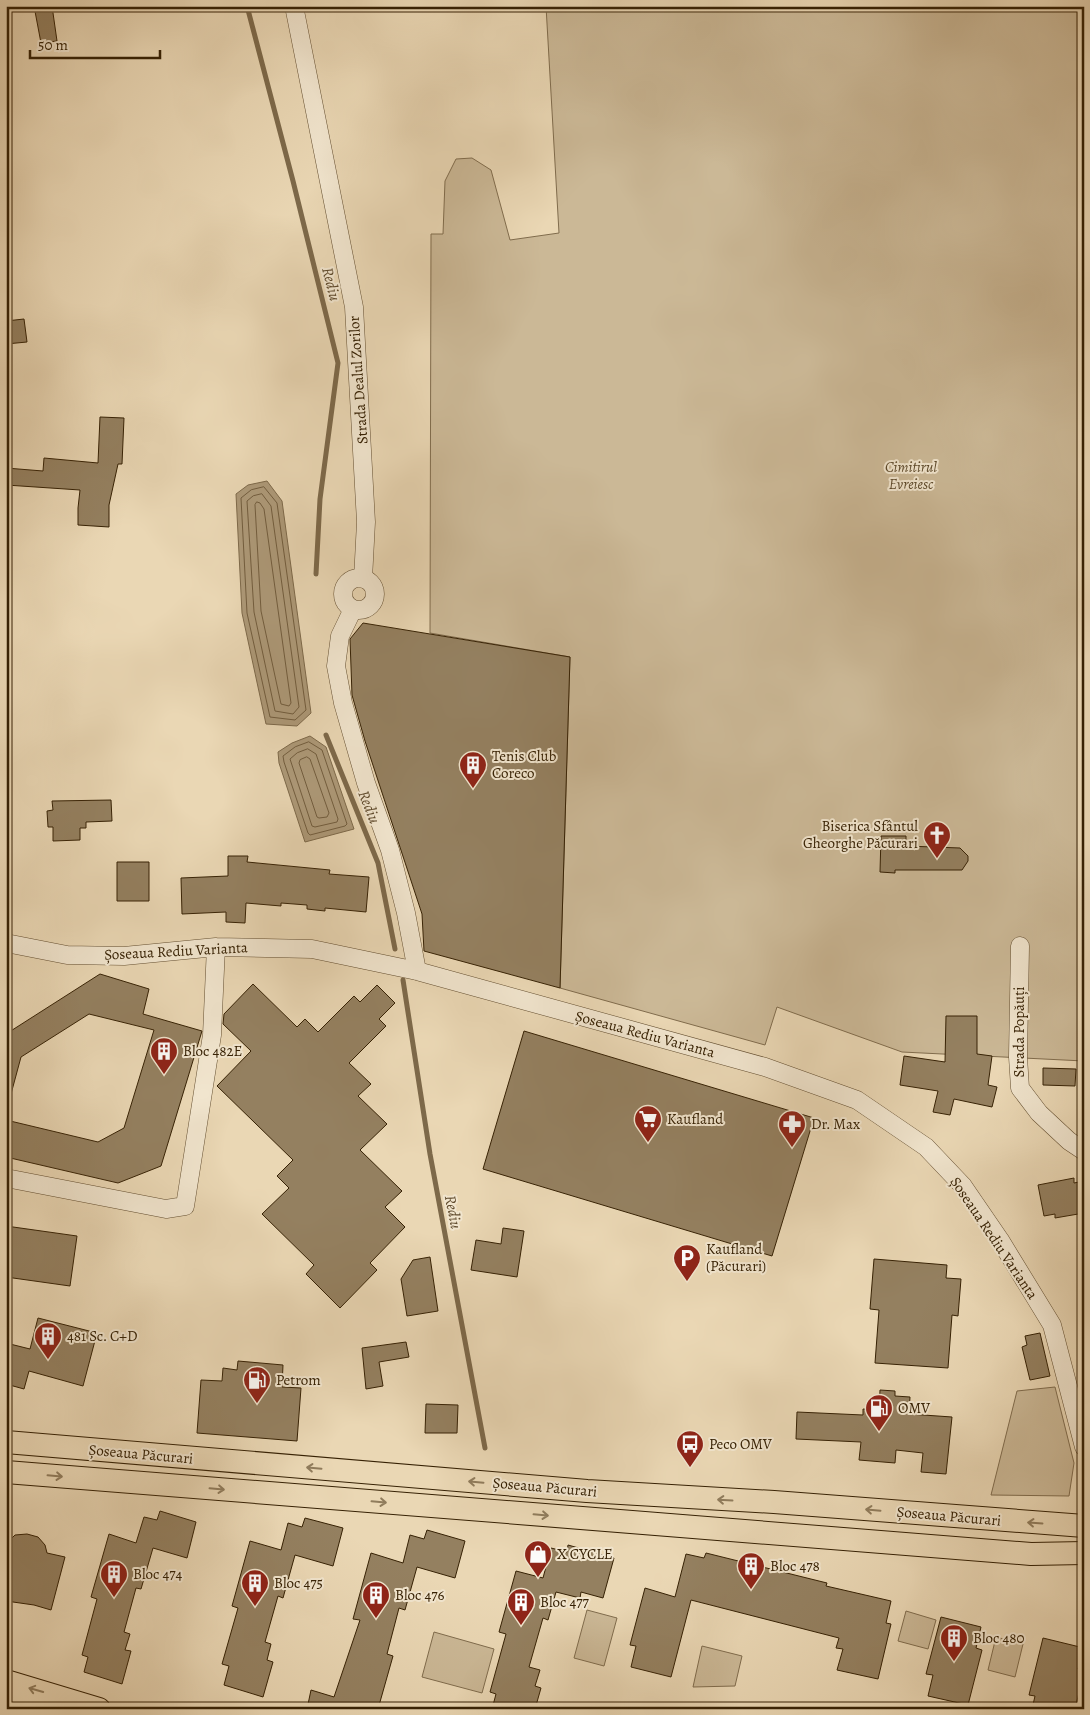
<svg xmlns="http://www.w3.org/2000/svg" width="1090" height="1715" font-family="Alegreya,serif">
<style>
.green{fill:#cbb896;stroke:#806c4d}
.water{fill:#ad9978;stroke:#7d694a}
.lines{fill:none;stroke-linecap:round;stroke-linejoin:round}
.shore{stroke:#725d3e;stroke-width:1}
.stream{stroke:#7d694a;stroke-width:5}
.building{fill:#948060;stroke:#362104}
.minor-casing{stroke:#634e30;stroke-width:19}
.major-casing{stroke:#362104;stroke-width:24}
.minor{stroke:#f1e5ce;stroke-width:18}
.major{stroke:#ead7b4;stroke-width:22}
.oneway{stroke:#907c5c}
.labels{text-anchor:middle;dominant-baseline:central;stroke-width:4;stroke-linejoin:round;paint-order:stroke}
.street-label{font-size:15px;fill:#362104;stroke:#f1e5ce}
.park-label{font-size:15px;font-style:italic;fill:#5b4728;stroke:#f1e5ce}
.poi-label{font-size:15px;fill:#362104;stroke:#f1e5ce;text-anchor:start}
.water-label{font-size:16px;font-style:italic;fill:#604b2d;stroke:#f1e5ce}
</style>
<rect width="100%" height="100%" fill="#ead7b4"/>
<filter id="stains"><feTurbulence type="fractalNoise" baseFrequency=".004" numOctaves="4"/><feColorMatrix values="0 0 0 0 .2 0 0 0 0 .09 0 0 0 0 .02 0 0 0 .5 -.17"/></filter>
<radialGradient id="worn" r=".72"><stop offset=".6" stop-color="#630" stop-opacity="0"/><stop offset="1" stop-color="#630" stop-opacity=".3"/></radialGradient>
<!-- green -->
<path class="green" d="M546,6H1084V1061L902,1052L777,1007L765,1045L560,988L570,657L430,633L431,234H443L445,181L456,159L472,158L491,170L510,240L559,233Z
M1055,1387L1074,1463L1069,1496L991,1495L1017,1391Z
M587,1610L617,1618L604,1666L574,1658Z
M906,1611L936,1620L928,1649L898,1641Z
M434,1632L494,1649L482,1693L422,1677Z
M996,1637L1023,1644L1015,1677L988,1670Z
M702,1646L742,1656L735,1686L693,1687Z"/>
<!-- water -->
<path class="water" d="M267,481L282,501L311,713L297,726L266,724L242,613L236,494L248,485Z
M310,736L326,747L354,829L305,842L279,763L278,752L292,743Z"/>
<g class="lines">
<!-- shore -->
<path class="shore" d="M264,487L277,503L306,710L295,720L270,717L247,613L241,498L251,490Z
M262,494L271,506L299,707L293,714L275,711L254,612L247,501L253,496Z
M257,502L260,503L264,509L291,703L289,706L281,704L261,611L255,505Z
M309,742L322,750L347,824L345,826L310,835L308,833L284,762L283,756L295,747Z
M308,749L316,754L338,819L337,822L315,827L312,826L290,759L297,753Z
M307,757L310,759L329,813L327,817L319,818L317,817L299,763L300,760Z"/>
<!-- stream -->
<path class="stream" d="M247,6L293,181L338,363L320,499L316,574
M326,735L378,863L395,949
M403,980L430,1154L485,1448"/>
</g>
<!-- building -->
<path class="building" d="M34,6H52L57,41L41,43Z
M24,319L27,342L6,344V321Z
M100,417L124,418L122,464H118L109,505V527L78,525V508L80,490L6,485V468L43,471L44,458L98,463Z
M363,623L570,657L560,988L424,951L422,914L365,741L352,695L350,639Z
M111,800L112,821L86,822V828H80V840L53,841V827H48L47,811L53,810L52,801Z
M881,836H906V846L960,848L968,856V861L962,870H895V873L880,872Z
M228,856H248L247,862L330,870L329,874L369,877L366,912L325,908V911L307,909V905L281,903V906L246,903L245,923L226,922V912L182,914L181,878L228,876Z
M117,862H149V901H117Z
M100,974L149,989L143,1014L202,1031L161,1166L118,1183L6,1157V1120L98,1142L124,1128L154,1030L89,1014L21,1057L11,1094H6V1034Z
M253,984L297,1027L305,1019L318,1032L354,996L360,1002L377,985L395,1003L379,1019L386,1026L349,1063L371,1084L358,1096L387,1124L360,1150L402,1191L385,1207L405,1227L370,1263L377,1270L340,1308L306,1274L314,1265L262,1214L289,1188L277,1176L293,1160L217,1086L251,1051L223,1024L224,1014Z
M946,1016H977V1054L992,1056L988,1085L997,1087L992,1107L954,1099L950,1115L933,1112L938,1091L900,1085L904,1056L945,1062Z
M524,1031L814,1118L772,1256L483,1169Z
M1043,1068L1076,1069L1075,1086L1043,1085Z
M1074,1178V1183L1084,1181V1213L1055,1218V1214L1044,1216L1038,1185Z
M6,1226L77,1236L70,1286L6,1277Z
M503,1228L524,1231L517,1277L471,1270L476,1240L501,1244Z
M430,1257L438,1311L407,1316L401,1279L413,1260Z
M874,1259L947,1265L946,1278L961,1279L958,1316L952,1315L948,1368L875,1363L879,1310L870,1309Z
M38,1318L97,1333L83,1386L29,1371L24,1389L6,1384V1343L30,1349Z
M1040,1333L1050,1376L1030,1380L1022,1347L1027,1345L1025,1336Z
M406,1342L409,1357L379,1362L383,1386L366,1389L362,1348Z
M238,1361L283,1365L282,1387L301,1388L297,1441L197,1433L201,1380L222,1381L223,1368L237,1370Z
M880,1390L895,1391V1396L910,1397L909,1414L952,1417L946,1474L921,1472L923,1453L896,1450L895,1463L859,1460L861,1442L796,1439L797,1412L863,1415V1409L879,1410Z
M426,1404L458,1405L457,1433H425Z
M160,1511L196,1522L187,1558L153,1548L141,1589L136,1588L124,1632L130,1634L125,1650L131,1651L122,1684L84,1672L88,1657L82,1655L97,1599L91,1597L109,1534L136,1543L144,1517L157,1520Z
M305,1518L343,1528L333,1566L295,1555L283,1598L278,1596L265,1642L271,1644L267,1660L273,1662L263,1697L224,1685L229,1666L222,1664L238,1608L232,1606L250,1541L281,1550L288,1523L302,1527Z
M427,1530L465,1541L455,1578L417,1567L405,1610L399,1608L387,1654L393,1656L378,1709H307L311,1690L334,1697L360,1620L353,1619L371,1553L403,1563L410,1535L424,1539Z
M27,1534L38,1537L45,1545L47,1553L65,1557L51,1610L34,1605L6,1601V1544L15,1535Z
M568,1545L614,1558L603,1598L581,1592L580,1598L556,1592L548,1620L543,1618L529,1667L540,1670L535,1686L541,1688L535,1709H492L496,1694L490,1692L506,1634L499,1632L516,1571L543,1578L551,1548L567,1552Z
M706,1553L827,1583L826,1586L891,1601L886,1623L891,1624L878,1679L837,1670L843,1649L836,1648L839,1638L691,1600L671,1677L631,1667L636,1646L630,1645L645,1588L675,1597L686,1554L704,1558Z
M941,1617L981,1627L976,1648L982,1650L968,1705L928,1696L933,1675L926,1674Z
M1043,1638L1084,1648L1078,1669L1084,1671V1672L1075,1709H1032L1035,1696L1029,1695Z"/>
<g class="lines">
<!-- minor casing -->
<g class="minor-casing">
<path id="minor" d="M294,6L354,307L366,522L363,579
M343 594a16 16 0 1 1 32 0a16 16 0 1 1-32 0Z
M353,609L340,636L336,666L343,703L366,783L390,850L406,913L417,971
M6,943L67,955L124,956L216,947L312,949L417,971L765,1067L857,1100L926,1147L963,1186L1000,1240L1052,1325L1084,1447
M1020,946L1018,1057L1020,1088L1039,1113L1069,1141L1084,1151
M6,1178L166,1209L185,1206L212,1035L216,947"/>
</g>
<!-- major casing -->
<g class="major-casing">
<path id="major" d="M6,1442L587,1491L774,1502L1084,1526
M6,1472L1031,1554L1084,1553
M6,1681L99,1709
M6,1700L36,1709"/>
</g>
<!-- minor -->
<use href="#minor" class="minor"/>
<!-- major -->
<use href="#major" class="major"/>
</g>
<!-- one-way arrows -->
<defs><path id="oneway-shaft" d="M-6 0H5M1.5-3L5.5 0L1.5 3" fill="none" stroke-width="1.6" stroke-linecap="round" stroke-linejoin="round" transform="scale(1.25)"/></defs>
<g class="oneway">
<use href="#oneway-shaft" transform="translate(314 1468) rotate(-175)"/>
<use href="#oneway-shaft" transform="translate(55 1476) rotate(5)"/>
<use href="#oneway-shaft" transform="translate(476 1482) rotate(-175)"/>
<use href="#oneway-shaft" transform="translate(217 1489) rotate(5)"/>
<use href="#oneway-shaft" transform="translate(725 1500) rotate(-177)"/>
<use href="#oneway-shaft" transform="translate(379 1502) rotate(5)"/>
<use href="#oneway-shaft" transform="translate(873 1510) rotate(-175)"/>
<use href="#oneway-shaft" transform="translate(541 1515) rotate(5)"/>
<use href="#oneway-shaft" transform="translate(1035 1523) rotate(-176)"/>
<use href="#oneway-shaft" transform="translate(36 1690) rotate(-164)"/>
</g>
<!-- icons -->
<defs>
<g id="building-pin" transform="scale(1.4375)"><path d="M0 17L-7.5 6A9.5 9.5 0 1 1 7.5 6Z" fill="#8f2418" stroke="#f1e5ce"/><path d="M-4-6H4V6H1V3H-1V6H-4ZM-2.5-4.3h1.7v1.8h-1.7ZM.8-4.3h1.7v1.8H.8ZM-2.5-1h1.7V.8h-1.7ZM.8-1h1.7V.8H.8Z" fill="#fff"/></g>
<g id="church-pin" transform="scale(1.4375)"><path d="M0 17L-7.5 6A9.5 9.5 0 1 1 7.5 6Z" fill="#8f2418" stroke="#f1e5ce"/><path d="M-1.2-6h2.4v3.5h3.3v2.4h-3.3V6h-2.4V-.1h-3.3v-2.4h3.3Z" fill="#fff"/></g>
<g id="supermarket-pin" transform="scale(1.4375)"><path d="M0 17L-7.5 6A9.5 9.5 0 1 1 7.5 6Z" fill="#8f2418" stroke="#f1e5ce"/><path d="M-6-5.5h2.5l.6 2H6L4.5 2H-2.5L-4.4-4H-6ZM-1.5 3.2a1.3 1.3 0 1 0 .1 0ZM3 3.2a1.3 1.3 0 1 0 .1 0Z" fill="#fff"/></g>
<g id="pharmacy-pin" transform="scale(1.4375)"><path d="M0 17L-7.5 6A9.5 9.5 0 1 1 7.5 6Z" fill="#8f2418" stroke="#f1e5ce"/><path d="M-2-6h4v4h4v4h-4v4h-4v-4h-4v-4h4Z" fill="#fff"/></g>
<g id="parking-pin" transform="scale(1.4375)"><path d="M0 17L-7.5 6A9.5 9.5 0 1 1 7.5 6Z" fill="#8f2418" stroke="#f1e5ce"/><path d="M-3.5-5.5H1a3.5 3.5 0 0 1 0 7H-1V5.5H-3.5ZM-1-3.4V-.6H.8a1.4 1.4 0 0 0 0-2.8Z" fill="#fff"/></g>
<g id="fuel-pin" transform="scale(1.4375)"><path d="M0 17L-7.5 6A9.5 9.5 0 1 1 7.5 6Z" fill="#8f2418" stroke="#f1e5ce"/><path d="M-5.5-6h7V0h2V4h1.3V-2.5L3-4.5l.8-.8L6-3V5H2.5V1h-1V6h-7ZM-4.2-4.7v3.2H.2V-4.7Z" fill="#fff"/></g>
<g id="bus-pin" transform="scale(1.4375)"><path d="M0 17L-7.5 6A9.5 9.5 0 1 1 7.5 6Z" fill="#8f2418" stroke="#f1e5ce"/><path d="M-5-6H5V4H4V6H2V4H-2V6H-4V4H-5ZM-3.5-4V0h7V-4ZM-3.5 1.2v1.5H-2V1.2ZM2 1.2v1.5H3.5V1.2Z" fill="#fff"/></g>
<g id="shop-pin" transform="scale(1.4375)"><path d="M0 17L-7.5 6A9.5 9.5 0 1 1 7.5 6Z" fill="#8f2418" stroke="#f1e5ce"/><path d="M-5-2.5h2.3a2.7 3.5 0 0 1 5.4 0H5L5.5 6h-11ZM-1.5-2.5h3a1.5 2.3 0 0 0-3 0Z" fill="#fff"/></g>
</defs>
<g fill-rule="evenodd">
<use href="#building-pin" x="473" y="765"/>
<use href="#church-pin" x="937" y="835"/>
<use href="#building-pin" x="164" y="1051"/>
<use href="#supermarket-pin" x="648" y="1119"/>
<use href="#pharmacy-pin" x="792" y="1124"/>
<use href="#parking-pin" x="687" y="1258"/>
<use href="#building-pin" x="48" y="1336"/>
<use href="#fuel-pin" x="257" y="1380"/>
<use href="#fuel-pin" x="879" y="1408"/>
<use href="#bus-pin" x="690" y="1444"/>
<use href="#shop-pin" x="538" y="1554"/>
<use href="#building-pin" x="751" y="1566"/>
<use href="#building-pin" x="114" y="1574"/>
<use href="#building-pin" x="255" y="1583"/>
<use href="#building-pin" x="376" y="1595"/>
<use href="#building-pin" x="521" y="1602"/>
<use href="#building-pin" x="954" y="1638"/>
</g>
<g class="labels">
<!-- street labels -->
<g class="street-label">
<text transform="translate(358 380) rotate(-94)">Strada Dealul Zorilor</text>
<text transform="translate(176 951) rotate(-3)">Șoseaua Rediu Varianta</text>
<text transform="translate(1019 1032) rotate(-90)">Strada Popăuți</text>
<text transform="translate(645 1034) rotate(15)">Șoseaua Rediu Varianta</text>
<text transform="translate(994 1238) rotate(56)">Șoseaua Rediu Varianta</text>
<text transform="translate(141 1454) rotate(5)">Șoseaua Păcurari</text>
<text transform="translate(545 1487) rotate(5)">Șoseaua Păcurari</text>
<text transform="translate(949 1516) rotate(5)">Șoseaua Păcurari</text>
</g>
<!-- park labels -->
<g class="park-label">
<text x="911" y="467">Cimitirul<tspan x="911" dy="17">Evreiesc</tspan></text>
</g>
<!-- poi labels -->
<g class="poi-label">
<text x="492" y="756">Tenis Club<tspan x="492" dy="17">Coreco</tspan></text>
<text x="918" y="826" text-anchor="end">Biserica Sfântul<tspan x="918" dy="17">Gheorghe Păcurari</tspan></text>
<text x="183" y="1051">Bloc 482E</text>
<text x="667" y="1119">Kaufland</text>
<text x="811" y="1124">Dr. Max</text>
<text x="706" y="1249">Kaufland<tspan x="706" dy="17">(Păcurari)</tspan></text>
<text x="67" y="1336">481 Sc. C+D</text>
<text x="276" y="1380">Petrom</text>
<text x="898" y="1408">OMV</text>
<text x="709" y="1444">Peco OMV</text>
<text x="557" y="1554">X CYCLE</text>
<text x="770" y="1566">Bloc 478</text>
<text x="133" y="1574">Bloc 474</text>
<text x="274" y="1583">Bloc 475</text>
<text x="395" y="1595">Bloc 476</text>
<text x="540" y="1602">Bloc 477</text>
<text x="973" y="1638">Bloc 480</text>
</g>
<!-- water labels -->
<g class="water-label">
<text transform="translate(331 284) rotate(76)">Rediu</text>
<text transform="translate(369 807) rotate(68)">Rediu</text>
<text transform="translate(453 1212) rotate(79)">Rediu</text>
</g>
</g>
<!-- margin -->
<rect width="1090" height="1715" fill="none" stroke="#ead7b4" stroke-width="25"/>
<rect x="8" y="8" width="1075" height="1700" fill="none" stroke="#362104" stroke-width="2.5"/>
<rect x="12" y="12" width="1065" height="1690" fill="none" stroke="#362104"/>
<!-- scale -->
<path d="M30 50v8h130v-8" fill="none" stroke="#362104" stroke-width="2.5"/>
<text x="38" y="50" font-size="15" fill="#362104" stroke="#f1e5ce" stroke-width="4" paint-order="stroke">50 m</text>
<rect width="100%" height="100%" filter="url(#stains)"/>
<rect width="100%" height="100%" fill="url(#worn)"/>
</svg>
